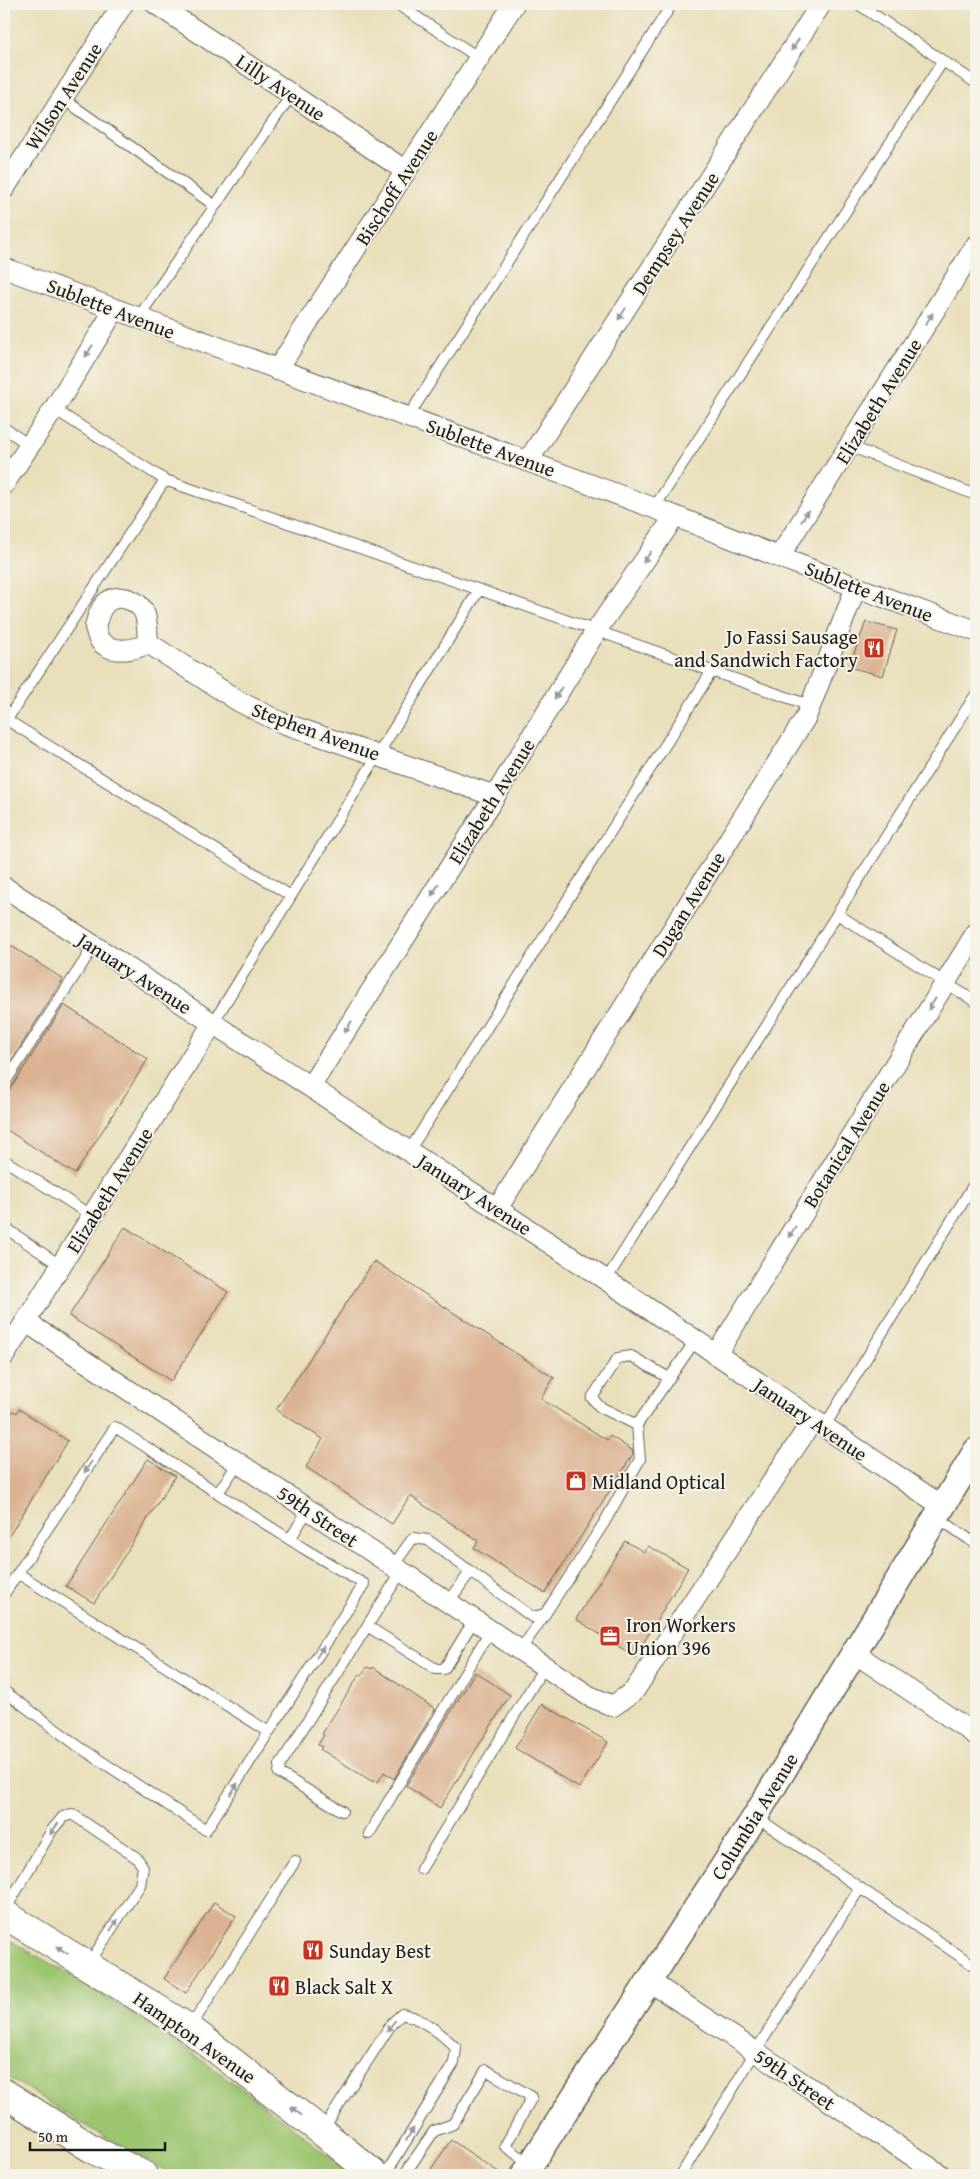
<svg xmlns="http://www.w3.org/2000/svg" width="980" height="2179" font-family="'Gentium Book Plus',serif">
<style>
.green{fill:#9cc570;stroke:#5c7046}
.building{fill:#dab292}
.lines{fill:none;stroke-linecap:round;stroke-linejoin:round}
.service-casing{stroke:#646054;stroke-width:12}
.minor-casing{stroke:#646054;stroke-width:22}
.tertiary-casing{stroke:#646054;stroke-width:28}
.primary-casing{stroke:#646054;stroke-width:30}
.service{stroke:#fff;stroke-width:10}
.minor{stroke:#fff;stroke-width:20}
.tertiary{stroke:#fff;stroke-width:25}
.primary{stroke:#fff;stroke-width:28}
.oneway{fill:#999}
.labels{text-anchor:middle;dominant-baseline:central;stroke-width:4;stroke-linejoin:round;paint-order:stroke}
.street-label{font-size:20px;fill:#1c1c1c;stroke:#f7f3e8}
.poi-label{font-size:20px;fill:#1c1c1c;stroke:#f7f3e8;text-anchor:start}
</style>
<rect width="100%" height="100%" fill="#f7f3e8"/>
<filter id="ink" filterUnits="userSpaceOnUse"><feTurbulence type="fractalNoise" baseFrequency=".02" numOctaves="2"/><feDisplacementMap in="SourceGraphic" scale="10" xChannelSelector="R" yChannelSelector="G"/><feConvolveMatrix kernelMatrix="1 2 1 2 8 2 1 2 1" color-interpolation-filters="sRGB"/></filter>
<filter id="wash" filterUnits="userSpaceOnUse"><feTurbulence type="fractalNoise" baseFrequency=".0096" numOctaves="4" result="noise"/><feDisplacementMap in="SourceGraphic" scale="20" xChannelSelector="R" yChannelSelector="G"/><feGaussianBlur stdDeviation="1.12" result="paint"/><feColorMatrix in="noise" values="0 0 0 0 0 0 0 0 0 0 0 0 0 0 0 0 0 1.4 0 .05"/><feComposite in="paint" operator="in"/></filter>
<g filter="url(#wash)">
<rect width="100%" height="100%" fill="#e9dfbb"/>
<!-- green -->
<path class="green" d="M4,1937C127,2006 244,2084 352,2175H173L79,2122L4,2074Z"/>
<g id="blocks">
<!-- building -->
<path class="building" d="M866,622L897,630L883,676L849,667Z
M4,941L63,979L6,1069L4,1068Z
M64,1005L148,1059L75,1174L4,1128V1099Z
M125,1227L228,1292L171,1381L69,1316Z
M374,1261L554,1378L541,1399L607,1440L610,1436L632,1450L633,1454L545,1593L474,1548L478,1541L410,1496L392,1524L306,1467L323,1439L276,1410Z
M19,1409L68,1441L4,1544V1425L13,1411L17,1413Z
M148,1459L175,1476L94,1603L66,1586Z
M625,1541L644,1552L648,1546L688,1568L635,1657L576,1619Z
M367,1667L372,1669L373,1667L435,1709L394,1779L384,1772L378,1782L374,1780L373,1782L320,1749L322,1747L318,1745L324,1735L322,1734L359,1675L361,1676Z
M475,1672L510,1695L440,1808L406,1786Z
M542,1704L608,1742L579,1788L515,1748Z
M214,1902L236,1916L186,1993L164,1979Z
M451,2140L503,2175H427Z"/>
</g>
</g>
<g filter="url(#ink)">
<use href="#blocks" fill-opacity="0" stroke="#646054" stroke-width="1"/>
<g class="lines">
<!-- service casing -->
<g class="service-casing">
<path id="service" d="M397,4L479,58
M858,4L976,83
M62,98L214,205
M138,318L292,94
M54,409L165,480L809,705
M408,417L672,4
M4,428L29,445
M849,446L976,495
M654,508L943,61
M7,720L291,896
M4,724L165,480
M837,914L976,1002
M213,1023L479,590
M4,1084L94,946
M409,1151L712,671
M4,1160L92,1216
M4,1227L61,1266
M606,1280L976,694
M637,1425L600,1407L592,1398L618,1358L631,1356L669,1378
M824,1427L976,1181
M218,1493L238,1463
M937,1517L976,1544
M290,1539L308,1510
M393,1566L413,1538L428,1540L532,1617L545,1614L604,1523L640,1459L637,1425L695,1341
M19,1574L269,1732
M4,1594L115,1427L303,1548L364,1584L206,1830L78,1746L4,1691
M448,1603L470,1572
M367,1626L436,1669H444L474,1620
M520,1651L545,1614
M342,1811L279,1773L280,1765L401,1572
M756,1817L976,1967
M369,1834L490,1631
M421,1869L544,1667
M4,1912L52,1830L63,1817L72,1814L137,1858L143,1867L140,1885L88,1965
M190,2028L295,1861
M322,2131L392,2023L402,2014C422,2018 442,2034 456,2048L454,2063L385,2175
M404,2175L434,2131L453,2124L486,2070L532,2097L505,2146L530,2164
M681,2175L755,2052L860,1888"/>
</g>
<!-- minor casing -->
<g class="minor-casing">
<path id="minor" d="M156,4L406,171
M4,189L123,4
M4,268L654,508L856,587L976,631
M277,370L514,4
M528,461L821,4
M4,484L54,409L115,309
M779,557L976,245
M148,643C135,651 108,654 99,639C97,636 96,630 95,627C97,619 99,611 104,605C115,592 136,598 144,612C148,621 147,633 148,643L240,702L280,722L495,796
M4,887L606,1280L942,1506
M310,1087L495,796L596,631L675,516
M497,1209L806,717L856,587
M26,1322L589,1696L613,1706L634,1691L813,1420
M716,1355L976,933
M4,1356L213,1023
M853,1652L976,1735
M649,1981L941,2175"/>
</g>
<!-- tertiary casing -->
<g class="tertiary-casing">
<path id="tertiary" d="M524,2175L755,1817L976,1451"/>
</g>
<!-- primary casing -->
<g class="primary-casing">
<path id="primary" d="M4,1914L190,2029L321,2131L375,2175
M4,2093L94,2150L143,2175"/>
</g>
<!-- service -->
<use href="#service" class="service"/>
<!-- minor -->
<use href="#minor" class="minor"/>
<!-- tertiary -->
<use href="#tertiary" class="tertiary"/>
<!-- primary -->
<use href="#primary" class="primary"/>
</g>
<!-- one-way arrows -->
<defs><path id="oneway-solid" d="M-6-.8H1V-3.2L6.5 0L1 3.2V.8H-6Z" transform="scale(1.25)"/></defs>
<g class="oneway">
<use href="#oneway-solid" transform="translate(795 45) rotate(123)"/>
<use href="#oneway-solid" transform="translate(622 314) rotate(123)"/>
<use href="#oneway-solid" transform="translate(929 319) rotate(-58)"/>
<use href="#oneway-solid" transform="translate(89 351) rotate(122)"/>
<use href="#oneway-solid" transform="translate(805 516) rotate(-58)"/>
<use href="#oneway-solid" transform="translate(647 557) rotate(125)"/>
<use href="#oneway-solid" transform="translate(558 693) rotate(122)"/>
<use href="#oneway-solid" transform="translate(435 890) rotate(122)"/>
<use href="#oneway-solid" transform="translate(932 1004) rotate(122)"/>
<use href="#oneway-solid" transform="translate(348 1027) rotate(122)"/>
<use href="#oneway-solid" transform="translate(792 1232) rotate(122)"/>
<use href="#oneway-solid" transform="translate(88 1467) rotate(123)"/>
<use href="#oneway-solid" transform="translate(320 1652) rotate(-57)"/>
<use href="#oneway-solid" transform="translate(234 1789) rotate(-58)"/>
<use href="#oneway-solid" transform="translate(54 1829) rotate(125)"/>
<use href="#oneway-solid" transform="translate(114 1925) rotate(-57)"/>
<use href="#oneway-solid" transform="translate(62 1950) rotate(-147)"/>
<use href="#oneway-solid" transform="translate(391 2026) rotate(128)"/>
<use href="#oneway-solid" transform="translate(296 2111) rotate(-142)"/>
<use href="#oneway-solid" transform="translate(410 2134) rotate(-58)"/>
</g>
</g>
<!-- icons -->
<defs>
<g id="restaurant-square" transform="scale(1.125)"><rect x="-9" y="-9" width="18" height="18" rx="4" fill="#c8321e" stroke="#f7f3e8"/><path d="M-5-6h1v4h1v-4h1v4h1v-4h1v5L-1.5 .5V6h-2V.5L-5-1ZM5-6V6H3V1.5H1.5Q1.5-4 5-6Z" fill="#fff"/></g>
<g id="shop-square" transform="scale(1.125)"><rect x="-9" y="-9" width="18" height="18" rx="4" fill="#c8321e" stroke="#f7f3e8"/><path d="M-5-2.5h2.3a2.7 3.5 0 0 1 5.4 0H5L5.5 6h-11ZM-1.5-2.5h3a1.5 2.3 0 0 0-3 0Z" fill="#fff"/></g>
<g id="office-square" transform="scale(1.125)"><rect x="-9" y="-9" width="18" height="18" rx="4" fill="#c8321e" stroke="#f7f3e8"/><path d="M-6-3h4V-5.5h4V-3h4V5H-6ZM-1-4.5V-3h2v-1.5ZM-6 0V1H6V0Z" fill="#fff"/></g>
</defs>
<g fill-rule="evenodd">
<use href="#restaurant-square" x="874" y="648"/>
<use href="#shop-square" x="576" y="1481"/>
<use href="#office-square" x="610" y="1636"/>
<use href="#restaurant-square" x="313" y="1950"/>
<use href="#restaurant-square" x="279" y="1986"/>
</g>
<g class="labels">
<!-- street labels -->
<g class="street-label">
<text transform="translate(281 87) rotate(34)">Lilly Avenue</text>
<text transform="translate(63 96) rotate(-57)">Wilson Avenue</text>
<text transform="translate(396 187) rotate(-57)">Bischoff Avenue</text>
<text transform="translate(675 233) rotate(-57)">Dempsey Avenue</text>
<text transform="translate(111 308) rotate(21)">Sublette Avenue</text>
<text transform="translate(878 401) rotate(-58)">Elizabeth Avenue</text>
<text transform="translate(491 447) rotate(20)">Sublette Avenue</text>
<text transform="translate(869 591) rotate(21)">Sublette Avenue</text>
<text transform="translate(316 731) rotate(20)">Stephen Avenue</text>
<text transform="translate(491 801) rotate(-58)">Elizabeth Avenue</text>
<text transform="translate(688 904) rotate(-58)">Dugan Avenue</text>
<text transform="translate(135 973) rotate(33)">January Avenue</text>
<text transform="translate(846 1144) rotate(-58)">Botanical Avenue</text>
<text transform="translate(109 1190) rotate(-58)">Elizabeth Avenue</text>
<text transform="translate(475 1194) rotate(33)">January Avenue</text>
<text transform="translate(811 1419) rotate(34)">January Avenue</text>
<text transform="translate(318 1516) rotate(34)">59th Street</text>
<text transform="translate(754 1816) rotate(-58)">Columbia Avenue</text>
<text transform="translate(195 2037) rotate(35)">Hampton Avenue</text>
<text transform="translate(795 2079) rotate(34)">59th Street</text>
</g>
<!-- poi labels -->
<g class="poi-label">
<text x="858" y="636" text-anchor="end">Jo Fassi Sausage<tspan x="858" dy="23">and Sandwich Factory</tspan></text>
<text x="592" y="1481">Midland Optical</text>
<text x="626" y="1624">Iron Workers<tspan x="626" dy="23">Union 396</tspan></text>
<text x="329" y="1950">Sunday Best</text>
<text x="295" y="1986">Black Salt X</text>
</g>
</g>
<!-- margin -->
<rect width="980" height="2179" fill="none" stroke="#f7f3e8" stroke-width="20"/>
<!-- scale -->
<path d="M30 2142v8h135v-8" fill="none" stroke="#1c1c1c" stroke-width="2.5"/>
<text x="38" y="2142" font-size="15" fill="#1c1c1c" stroke="#f7f3e8" stroke-width="4" paint-order="stroke">50 m</text>
</svg>
